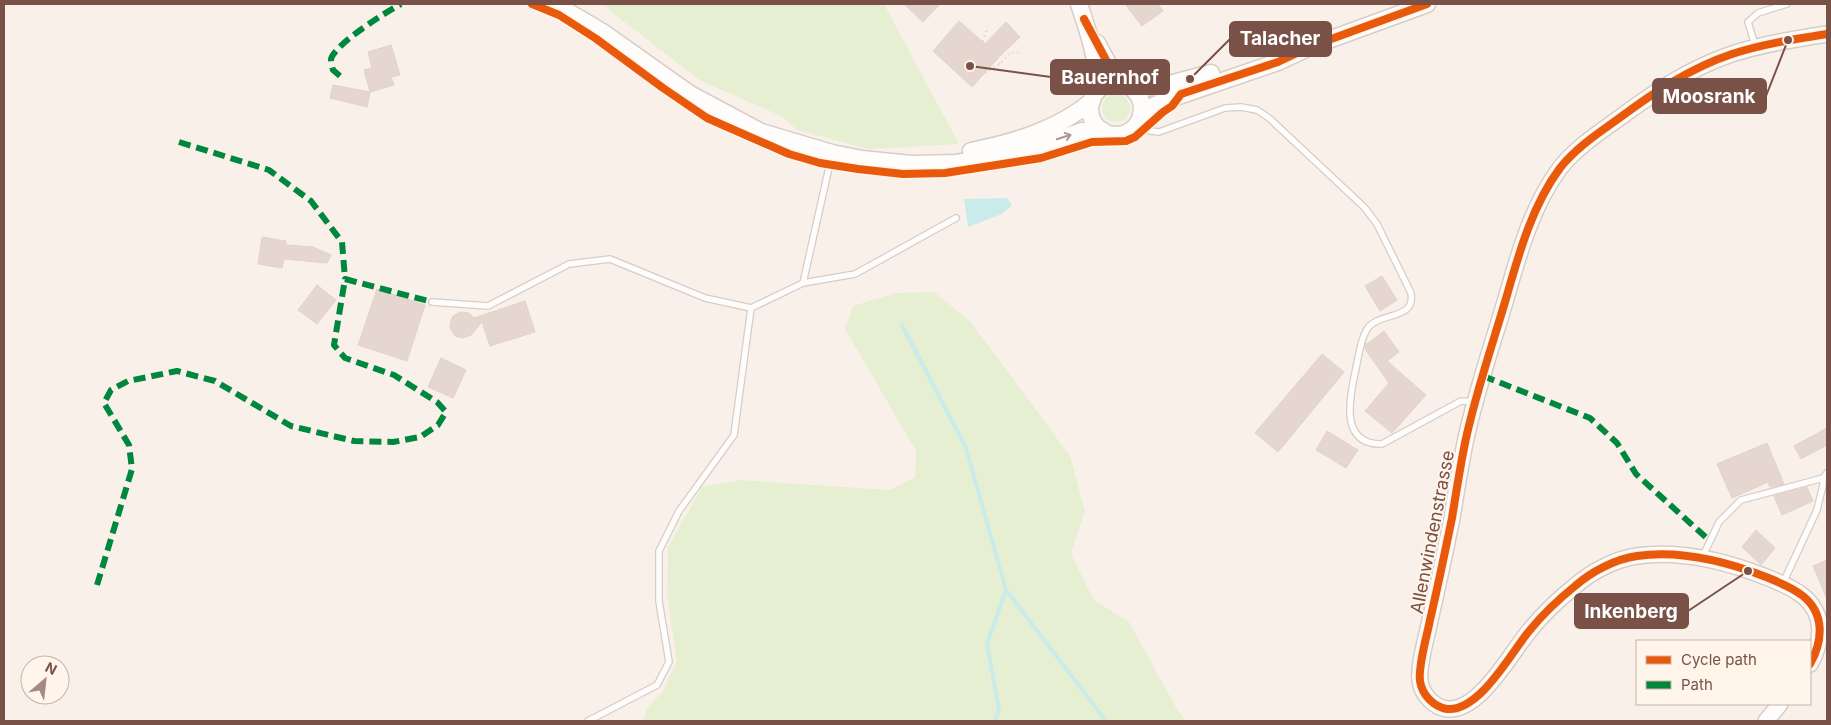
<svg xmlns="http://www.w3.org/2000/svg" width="1831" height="725" font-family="Inter,sans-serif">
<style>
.green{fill:#e7efd2}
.water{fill:#c9ecea}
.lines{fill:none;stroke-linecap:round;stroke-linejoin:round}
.stream{stroke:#c9ecea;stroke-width:4}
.building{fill:#e5d7d0;stroke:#e2d2cb}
.service-casing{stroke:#d7ccc6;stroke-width:8}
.tertiary-casing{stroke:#d7ccc6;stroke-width:18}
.secondary-casing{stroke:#d8ccc6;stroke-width:19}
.path{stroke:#dbd0cb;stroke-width:2.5;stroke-dasharray:1 4;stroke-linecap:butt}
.service{stroke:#fefdfc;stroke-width:5.5}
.tertiary{stroke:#fefdfc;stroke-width:15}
.secondary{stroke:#fefdfc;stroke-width:16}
.quiet{stroke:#00873e;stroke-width:6;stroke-dasharray:12 6;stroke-linecap:butt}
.cycleway-casing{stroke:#fff5eb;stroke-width:11}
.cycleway{stroke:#e8590c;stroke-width:8}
.oneway{stroke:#ae968f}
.labels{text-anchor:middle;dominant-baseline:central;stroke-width:4;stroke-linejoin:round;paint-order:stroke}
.street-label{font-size:18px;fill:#795146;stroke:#fff5eb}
.leader{fill:none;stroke:#795146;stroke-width:2}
.callout-dot{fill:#795146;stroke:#fff5eb;stroke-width:2}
.callout{fill:#795146;stroke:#795146;stroke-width:2}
.callout-label{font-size:19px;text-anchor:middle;font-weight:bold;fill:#fff}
</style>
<rect width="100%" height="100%" fill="#f9f1e9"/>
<!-- green -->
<path class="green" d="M601,4H884L959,144L868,149L797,130L781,116L701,81Z
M1102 108a14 14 0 1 1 28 0a14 14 0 1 1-28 0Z
M934,292L971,322L1070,456L1085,511L1071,554L1094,600L1129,622L1177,709L1186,721H643L647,708L663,691L677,661L667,596L668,547L702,487L740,480L890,490L915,477L916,451L845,329L853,306L895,293Z"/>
<!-- water -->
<path class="water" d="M1007,198L1012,205L1002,214L968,227L964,199Z"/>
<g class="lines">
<!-- stream -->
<path class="stream" d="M902,325L966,448L1006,590L1106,721
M995,721L999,710L987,644L1006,590"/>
</g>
<!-- building -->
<path class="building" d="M904,4H940L923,22Z
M1125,4H1158L1163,11L1142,26Z
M959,21L985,44L1006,22L1020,37L1000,56L972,87L933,51Z
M391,45L400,75L391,77L394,85L370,92L364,70L372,68L368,52Z
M333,85L370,92L367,107L330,98Z
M262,237L286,241V245L313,247L331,255L327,263L284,259L282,268L258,264Z
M1382,276L1397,300L1380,311L1365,286Z
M317,285L336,300L317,324L298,310Z
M377,289L425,305L407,361L358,345Z
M525,301L535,332L490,346L482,322L471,335L463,338L455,336L450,328L451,320L453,316L460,312L469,313L474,318Z
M1384,331L1399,352L1387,361L1426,395L1392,433L1365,411L1389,383L1365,349L1366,343L1367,344Z
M1322,354L1344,372L1278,452L1255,433Z
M441,358L466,370L453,398L428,387Z
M1827,428V445L1801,459L1794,446Z
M1327,431L1358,450L1346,468L1316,450Z
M1767,443L1784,484L1770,487L1768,482L1732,498L1717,464Z
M1807,487L1813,501L1782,515L1774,496Z
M1756,530L1775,548L1761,565L1742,547Z
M1827,560V599L1813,566Z"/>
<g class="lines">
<!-- service casing -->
<g class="service-casing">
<path id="service" d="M1755,45L1748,22L1758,13L1787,4
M1137,124L1150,131L1159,132L1225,108L1241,107L1257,110L1269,118L1364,207L1377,224L1411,293C1416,322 1377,310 1366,331C1360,342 1359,355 1356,368C1350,395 1338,445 1382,444L1461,401L1475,402
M803,283L855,274L956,218
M432,302L488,306L569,264L610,259L705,298L751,308
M1703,556L1719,522L1741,500L1823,478L1827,473
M1783,583L1817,510L1823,485V478
M588,721L657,685L669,662L659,601V551L679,511L734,435L751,308L803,283L832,154"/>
</g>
<!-- tertiary casing -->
<g class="tertiary-casing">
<path id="tertiary" d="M1810,664C1823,641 1825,614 1803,596C1792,587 1778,582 1766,577C1725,561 1680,550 1637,556C1615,559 1591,572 1575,586C1559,599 1543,614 1530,630C1512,651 1480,712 1447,709C1434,707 1422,695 1420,681C1418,665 1427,636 1430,620C1438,586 1445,552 1452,518C1456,493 1460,468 1465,443C1475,395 1491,349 1505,302C1518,257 1531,207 1560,168C1576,148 1597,134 1618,119C1653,93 1690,68 1732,54C1763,44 1795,39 1827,34
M1766,721L1780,704"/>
</g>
<!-- secondary casing -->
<g class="secondary-casing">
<path id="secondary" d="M555,4L604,33L690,94L761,132L832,153L862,159L911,164L956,163L997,157L1024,151L1082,131L1102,130
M1079,4C1088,31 1099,62 1097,91
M1097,43L1112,71L1122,84
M1090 109a26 26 0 1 1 52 0a26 26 0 1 1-52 0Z
M1132,88L1158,87L1211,73
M1141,114L1151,107L1164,101L1278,62L1312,46L1427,4
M971,151C1015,142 1057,130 1092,101"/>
</g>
<!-- path -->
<path class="path" d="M973,40L981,46L988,27
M981,46L1000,64
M985,73L1000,64L1011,52L1022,53"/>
<!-- service -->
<use href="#service" class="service"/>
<!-- tertiary -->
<use href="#tertiary" class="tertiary"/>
<!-- secondary -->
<use href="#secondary" class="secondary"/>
<!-- quiet -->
<path class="quiet" d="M340,76L333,70C332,67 331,62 331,59C335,44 386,12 401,4
M179,142L269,170L311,201L342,242L345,279
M1483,376L1590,418L1617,443L1636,474L1710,541
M97,585L132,469L129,445L104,403L111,390L128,381L177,371L215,381L291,426L354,441L393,442L420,437L438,425L446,412L437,402L394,375L345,358L334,345L345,279L432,302"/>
<!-- cycleway casing -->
<g class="cycleway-casing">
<path id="cycleway" d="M532,4L559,15L595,38L663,88L707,118L789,154L820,163L858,169L903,174L945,173L1041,158L1092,142L1126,141L1135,137L1163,112L1172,106L1181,94L1278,62L1312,46L1427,4
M1084,19L1106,60L1122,84
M1810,664C1823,641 1825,614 1803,596C1792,587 1778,582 1766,577C1725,561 1680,550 1637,556C1615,559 1591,572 1575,586C1559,599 1543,614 1530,630C1512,651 1480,712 1447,709C1434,707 1422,695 1420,681C1418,665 1427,636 1430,620C1438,586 1445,552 1452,518C1456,493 1460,468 1465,443C1475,395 1491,349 1505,302C1518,257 1531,207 1560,168C1576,148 1597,134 1618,119C1653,93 1690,68 1732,54C1763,44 1795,39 1827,34"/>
</g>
<!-- cycleway -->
<use href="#cycleway" class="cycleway"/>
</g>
<!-- one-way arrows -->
<defs><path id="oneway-shaft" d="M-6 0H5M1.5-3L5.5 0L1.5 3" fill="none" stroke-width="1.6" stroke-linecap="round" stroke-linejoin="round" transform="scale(1.25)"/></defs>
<use class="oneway" href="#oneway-shaft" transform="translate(1064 137) rotate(-18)"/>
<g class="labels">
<!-- street labels -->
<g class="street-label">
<text transform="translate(1432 532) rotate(-79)">Allenwindenstrasse</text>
</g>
</g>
<!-- callouts -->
<path class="leader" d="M1190 79L1230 39M970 66L1051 77M1788 40L1766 96M1748 571L1688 611"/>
<g class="callout-dot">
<circle cx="1190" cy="79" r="5"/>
<circle cx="970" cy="66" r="5"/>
<circle cx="1788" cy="40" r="5"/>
<circle cx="1748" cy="571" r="5"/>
</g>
<g class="callout">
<rect x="1230" y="22" width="101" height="34" rx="5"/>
<rect x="1051" y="60" width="118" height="34" rx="5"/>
<rect x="1653" y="79" width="113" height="34" rx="5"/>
<rect x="1575" y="594" width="113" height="34" rx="5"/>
</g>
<g class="callout-label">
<text x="1280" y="45">Talacher</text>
<text x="1110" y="84">Bauernhof</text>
<text x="1709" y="103">Moosrank</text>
<text x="1631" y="618">Inkenberg</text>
</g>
<!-- border -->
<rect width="1831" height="725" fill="none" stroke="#795146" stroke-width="10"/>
<!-- legend -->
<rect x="1636" y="640" width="175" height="65" fill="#fff5eb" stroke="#c9b3a9"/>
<rect x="1646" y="656" width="25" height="8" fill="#e8590c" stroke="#c9b3a9"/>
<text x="1681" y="665" font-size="15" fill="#795146">Cycle path</text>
<rect x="1646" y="681" width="25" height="8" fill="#00873e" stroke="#c9b3a9"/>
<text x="1681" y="690" font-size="15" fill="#795146">Path</text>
<!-- north arrow -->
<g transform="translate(45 680) rotate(28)"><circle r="24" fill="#fff5eb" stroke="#c9b3a9"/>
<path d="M0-4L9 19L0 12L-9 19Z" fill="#a6897f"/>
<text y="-8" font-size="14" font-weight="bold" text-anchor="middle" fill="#795146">N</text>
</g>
</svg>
